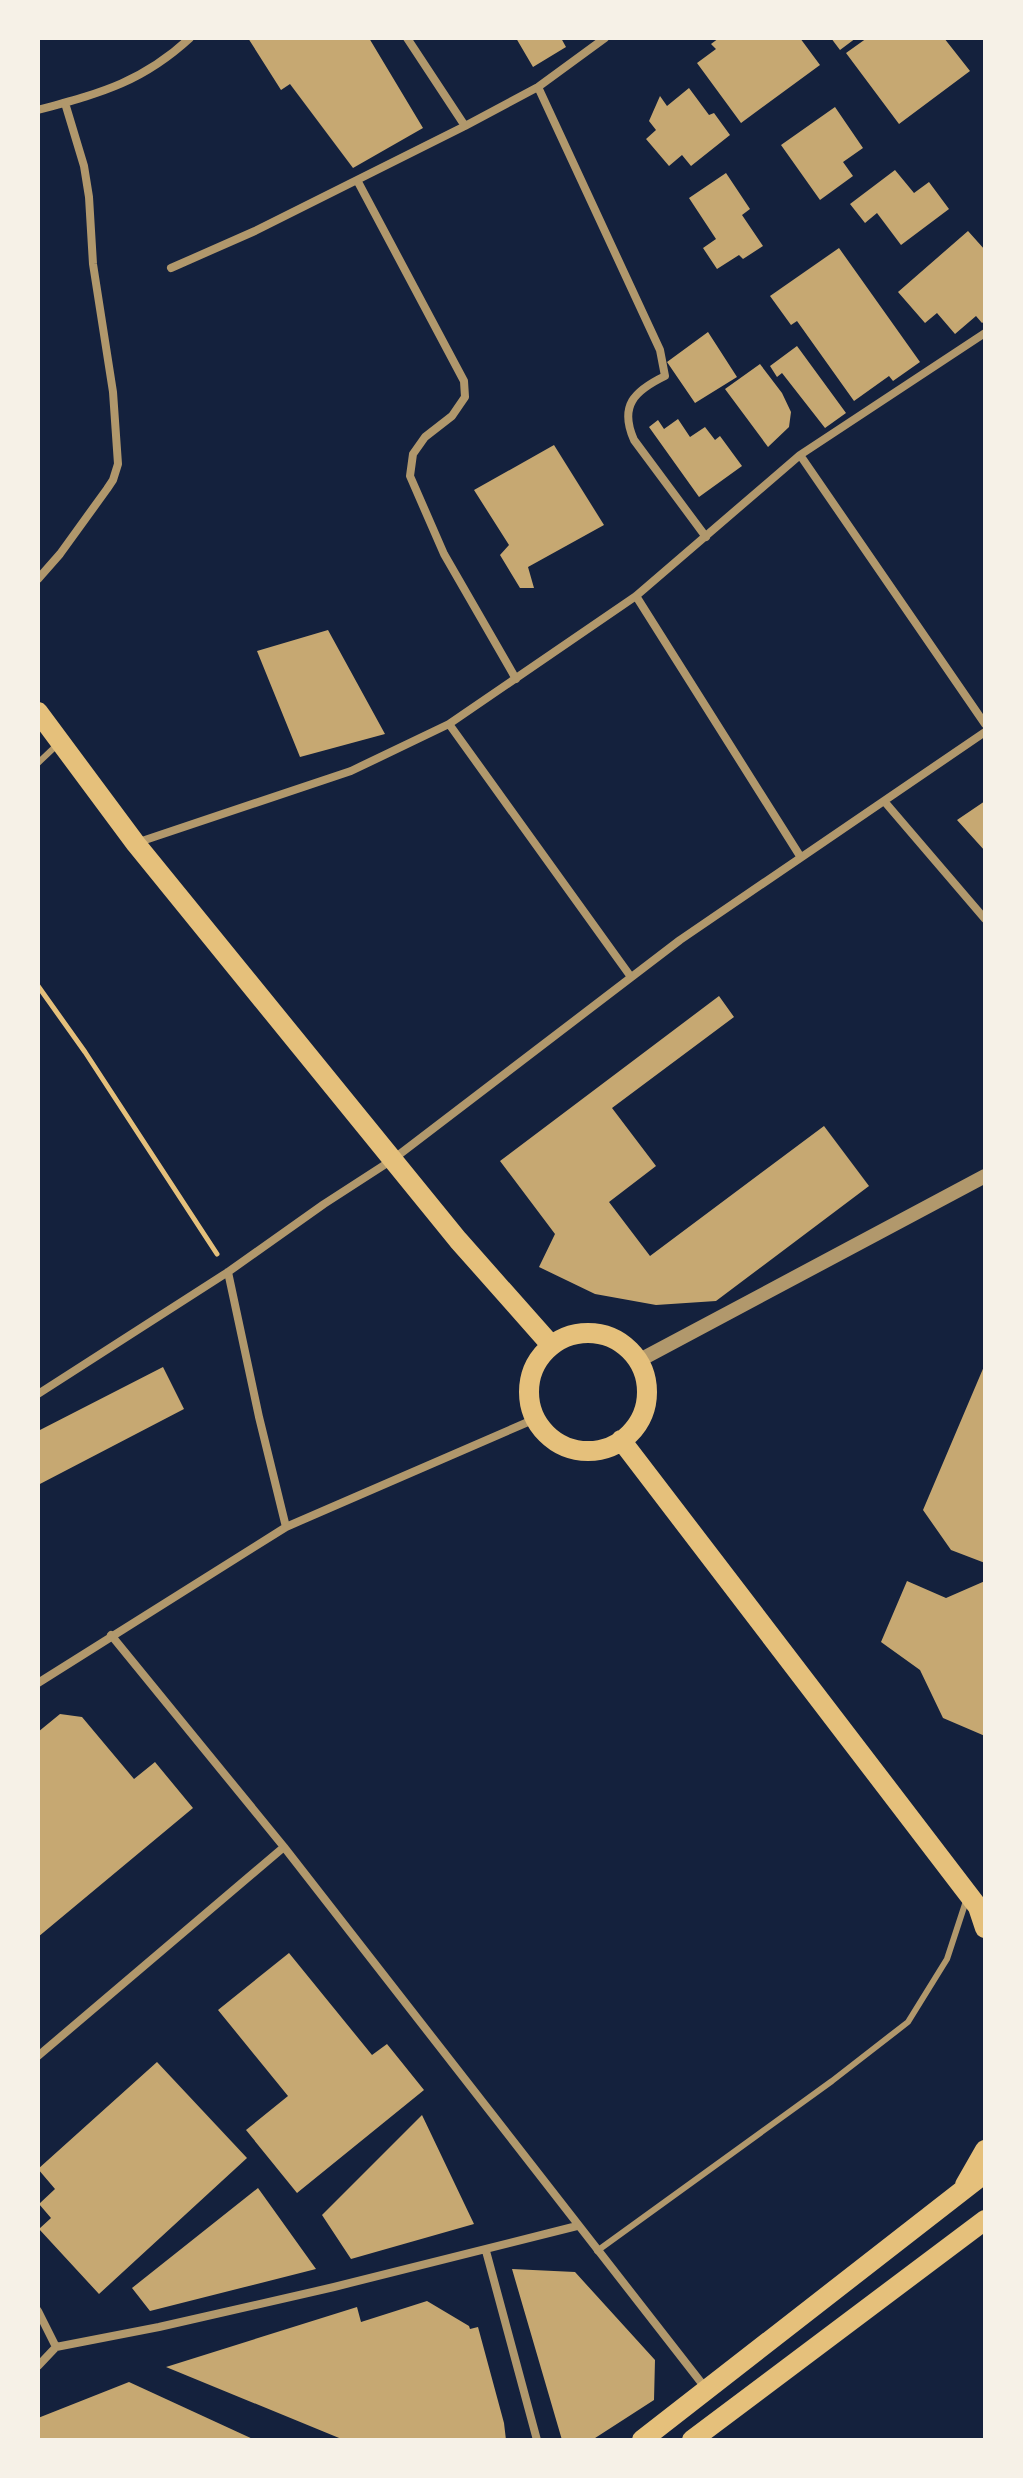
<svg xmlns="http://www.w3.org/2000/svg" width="1023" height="2478" font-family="'Golos Text',sans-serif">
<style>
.building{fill:#c6a872}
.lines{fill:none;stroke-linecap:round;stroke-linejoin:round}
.path{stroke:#e5c07b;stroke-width:5}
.service{stroke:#b1986c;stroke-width:6}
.minor{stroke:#b1986c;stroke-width:8}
.tertiary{stroke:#b1986c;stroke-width:14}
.primary{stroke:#e5c07b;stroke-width:20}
</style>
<rect width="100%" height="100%" fill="#14213d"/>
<!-- building -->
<path class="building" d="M248,38H369L423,128L353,168L290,84L281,90Z
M516,38H561L566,47L533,67Z
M719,38H800L820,65L741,123L697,63L716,49L711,44Z
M831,38H856L840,50Z
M867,38H944L970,71L899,124L846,53Z
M689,88L709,115L714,113L730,135L691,166L682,155L669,166L646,139L656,130L649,121L660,96L667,106Z
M835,107L863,148L843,162L853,176L820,200L781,145Z
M895,170L914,193L929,182L949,209L901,245L877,213L865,223L850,204Z
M726,173L750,209L742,215L763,246L743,259L739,255L717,269L703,248L716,239L689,198Z
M968,231L985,250V321L982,323L976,316L955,334L937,313L925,323L898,292Z
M839,248L920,362L893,381L889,376L854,401L797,321L791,325L770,296Z
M708,332L737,377L695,403L667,362Z
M797,346L846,413L825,428L782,373L777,377L770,366Z
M760,364L782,393L791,412L789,427L768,447L725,389Z
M678,419L690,437L705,427L715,440L720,436L742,466L699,497L649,427L658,420L664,429Z
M554,445L604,525L528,567L534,588H520L500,555L509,545L474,490Z
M328,630L385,734L300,757L257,651Z
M985,801V851L957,820Z
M719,996L734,1017L612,1108L656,1166L609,1202L650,1256L824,1126L869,1186L716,1301L656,1305L595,1294L539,1267L555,1234L500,1161Z
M985,1364V1563L951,1550L923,1510Z
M163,1367L184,1409L38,1485V1431Z
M907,1581L946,1598L985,1581V1736L943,1718L920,1670L881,1642Z
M60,1714L82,1717L134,1779L155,1762L193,1808L38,1937V1732Z
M289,1953L372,2055L387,2044L424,2090L297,2193L246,2130L288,2096L218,2010Z
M157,2062L247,2158L99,2294L39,2229L51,2218L39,2204L55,2189L38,2169Z
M422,2115L474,2224L351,2259L322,2215Z
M258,2188L316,2269L150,2311L132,2288Z
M512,2269L575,2272L655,2360L654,2400L592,2440H562Z
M427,2301L469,2326L470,2329L478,2327L504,2423L506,2440H344L166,2367L357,2307L361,2322Z
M129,2382L255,2440H38V2418Z"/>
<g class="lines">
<!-- path -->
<path class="path" d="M38,986L85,1052L217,1254"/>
<!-- service -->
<path class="service" d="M38,763L58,744
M597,2251L832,2081L908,2022L947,1959L966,1901"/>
<!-- minor -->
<path class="minor" d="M407,38L465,126
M538,87L660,350L665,376C634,391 619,406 634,440L706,537
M38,110C100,93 141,83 190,38
M357,180L464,381L465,397L452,416L425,437L413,454L410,476L444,554L516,679
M171,268L255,231L465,126L538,87L605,38
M800,455L985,724
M38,579L60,554L107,489L113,480L118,464L113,392L93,264L89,197L84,166L65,103
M636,596L800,856
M449,724L631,977
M884,801L985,919
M136,843L351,771L449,724L636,596L800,455L985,333
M228,1272L259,1417L286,1527
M38,1394L228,1272L324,1204L392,1160L680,940L985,732
M111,1635L284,1847L707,2390
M38,1683L286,1527L535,1419
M38,2056L284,1847
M486,2251L537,2440
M38,2311L56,2347
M38,2366L56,2347L159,2327L334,2287L577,2226"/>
<!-- tertiary -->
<path class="tertiary" d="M638,1361L985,1176"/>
<!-- primary -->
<path class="primary" d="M38,712L136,844L458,1240L551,1345
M529 1392a59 59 0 1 1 118 0a59 59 0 1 1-118 0Z
M621,1440L978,1907L985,1928
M965,2185L985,2150
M642,2440L985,2173
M692,2440L985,2220"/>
</g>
<!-- border -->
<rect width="1023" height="2478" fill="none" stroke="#f6f1e7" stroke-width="80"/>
</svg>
